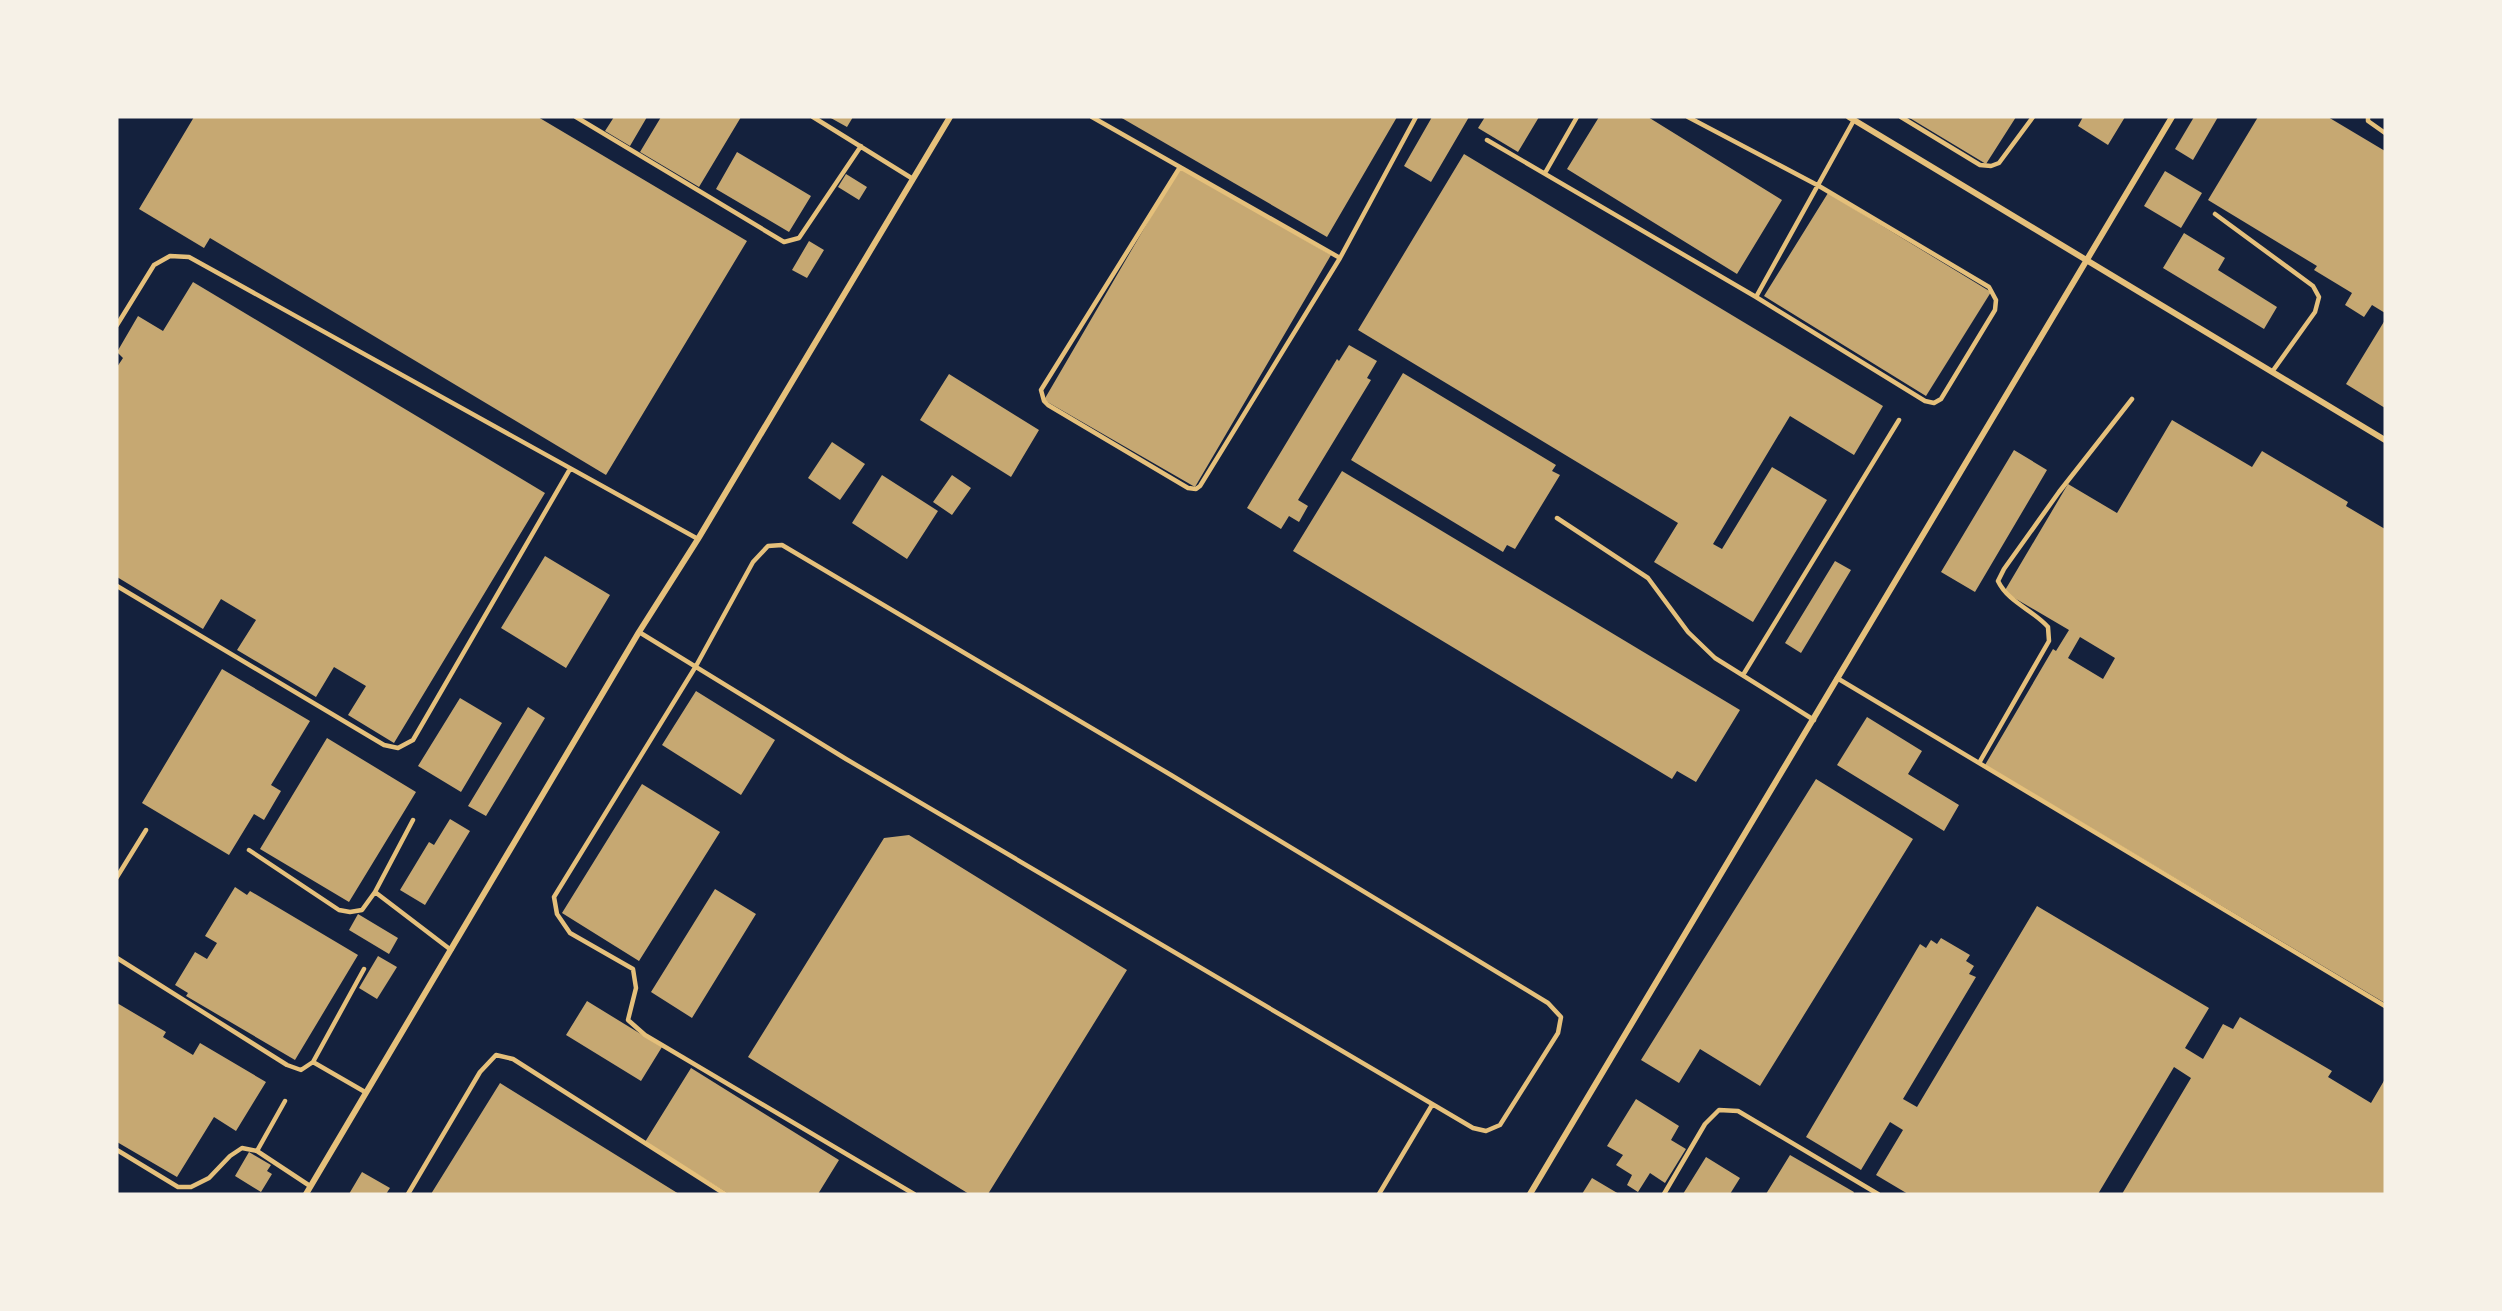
<svg xmlns="http://www.w3.org/2000/svg" width="2502" height="1311" font-family="'Exo 2',sans-serif">
<style>
.building{fill:#c6a872;fill-rule:evenodd}
.lines{fill:none;stroke-linecap:round;stroke-linejoin:round}
.service{stroke:#e5c07b;stroke-width:4.5}
.minor{stroke:#e5c07b;stroke-width:6}
</style>
<rect width="100%" height="100%" fill="#14213d"/>
<!-- building -->
<path class="building" d="M194,117H538L747,241L606,475L210,238L204,248L139,209Z
M614,117H647L630,146L605,131Z
M661,117H741L699,187L640,152Z
M829,117H853L847,127Z
M1120,117H1397L1327,237Z
M1432,117H1469L1431,182L1404,166Z
M1485,117H1539L1518,152L1478,128Z
M1599,117H1648L1782,200L1737,274L1567,169Z
M1908,117H2016L1986,164Z
M2083,117H2125L2108,145L2078,126Z
M2194,117H2218L2193,160L2175,149Z
M2258,117H2328L2385,151V313L2372,305L2364,317L2345,305L2352,293L2314,270L2317,266L2208,200Z
M737,152L811,196L789,232L716,189Z
M1464,154L1883,406L1854,455L1790,416L1713,544L1722,549L1772,467L1827,500L1753,622L1654,562L1678,523L1358,330Z
M1180,167L1331,255L1195,487L1044,400Z
M2165,171L2202,193L2181,228L2144,206Z
M846,174L867,187L859,200L838,187Z
M1828,193L1991,292L1926,396L1764,296Z
M2184,233L2225,258L2218,270L2277,307L2264,329L2163,268Z
M809,241L824,250L807,278L792,270Z
M193,282L545,493L394,743L348,715L366,686L334,667L316,697L237,650L256,620L221,599L203,629L117,577V367L123,358L117,352L138,316L163,331Z
M2385,320V408L2346,384Z
M1349,345L1377,361L1367,378L1371,380L1298,500L1308,506L1299,522L1289,516L1281,529L1247,508L1337,359L1339,361Z
M1403,373L1556,465L1552,471L1560,475L1515,549L1507,545L1503,552L1351,460Z
M949,374L1039,430L1011,477L920,420Z
M2172,420L2252,467L2262,451L2348,502L2346,506L2385,529V1003L1985,765L2053,649L2056,651L2069,630L2004,592L2068,484L2117,513ZM2080,637L2115,658L2103,679L2068,658Z
M832,442L865,464L840,500L808,478Z
M2014,450L2047,470L1975,592L1941,572Z
M1342,471L1740,710L1696,782L1677,771L1672,779L1293,551Z
M882,475L938,511L907,559L852,523Z
M952,475L971,488L952,515L933,502Z
M545,556L610,595L566,668L501,628Z
M1835,561L1851,570L1801,653L1785,643Z
M222,669L310,721L271,785L281,791L264,820L254,814L229,855L142,803Z
M696,691L775,740L741,795L662,745Z
M460,698L502,723L461,792L418,766Z
M528,707L545,718L486,816L468,806Z
M1867,717L1922,751L1908,774L1959,805L1944,831L1837,765Z
M327,738L416,792L349,902L260,849Z
M1816,779L1913,839L1760,1086L1700,1049L1679,1083L1641,1060Z
M642,784L720,832L639,961L562,913Z
M450,819L470,831L425,905L400,890L429,842L434,845Z
M909,835L1127,970L988,1194H969L748,1057L884,838Z
M235,887L247,895L250,891L358,955L295,1060L186,996L188,993L175,985L195,952L207,959L217,943L205,936Z
M715,889L756,914L692,1018L651,992Z
M2037,906L2209,1008L2185,1048L2203,1059L2223,1024L2233,1029L2240,1017L2332,1071L2328,1077L2371,1103L2385,1079V1194H2122L2191,1078L2174,1067L2098,1194H1908L1876,1175L1903,1130L1890,1122L1861,1170L1806,1137L1920,944L1926,948L1931,940L1937,944L1941,938L1970,955L1966,961L1974,966L1969,974L1976,977L1903,1099L1917,1107Z
M358,914L398,938L389,954L349,930Z
M378,956L397,967L377,999L359,988Z
M587,1001L662,1047L641,1081L566,1035Z
M117,1003L166,1032L163,1037L193,1055L200,1043L266,1082L236,1131L214,1117L177,1177L117,1142Z
M691,1068L839,1160L818,1194H729L645,1142Z
M500,1083L679,1194H431Z
M1636,1099L1679,1126L1671,1140L1686,1149L1665,1183L1650,1173L1638,1192L1627,1185L1632,1175L1616,1165L1623,1155L1607,1146Z
M249,1152L271,1165L267,1171L272,1174L261,1192L235,1176Z
M1790,1155L1854,1192L1853,1194H1766Z
M1706,1157L1740,1178L1730,1194H1683Z
M362,1172L390,1188L386,1194H349Z
M1592,1178L1619,1194H1582Z"/>
<g class="lines">
<!-- service -->
<path class="service" d="M576,117L784,242L799,238L861,146
M813,117L913,179
M1092,117L1340,258
M1688,117L1819,186L1989,287L1996,300L1995,310L1941,399L1934,403L1925,401L1756,297L1854,120
M1901,117L1980,165L1991,166L1999,163L2033,117
M2368,117V121L2385,133
M1487,140L1756,297
M1180,167L1041,390L1044,401L1048,405L1188,488L1196,489L1200,486L1340,258L1416,117
M1545,173L1577,117
M2215,214L2313,286L2319,297L2315,312L2272,372
M117,325L154,265L170,256L189,257L698,539
M1557,518L1648,578L1688,632L1715,658L1814,720
M117,586L384,745L398,748L413,740L570,469
M639,632L846,759L1473,1128L1486,1131L1500,1125L1558,1033L1561,1017L1548,1003L1171,775L782,545L768,546L753,562L696,666L554,897L557,914L570,933L633,969L636,988L628,1020L645,1035L914,1194
M1743,675L1899,420
M1837,678L2385,1006
M1979,763L2049,641L2048,627C2033,610 2008,602 1998,581L2004,569L2059,492L2132,399
M413,820L375,892L451,950
M249,850L339,910L350,912L362,910L375,892
M117,877L146,830
M117,958L287,1065L301,1070L313,1062
M364,969L313,1062L365,1092
M285,1101L257,1151L310,1186
M117,1150L178,1187H191L209,1178L230,1156L242,1148L257,1151
M408,1194L480,1072L496,1055L513,1059L725,1194
M1379,1194L1432,1105
M1664,1194L1705,1124L1719,1110L1738,1111L1878,1194"/>
<!-- minor -->
<path class="minor" d="M1849,117L2385,440
M306,1194L639,632L698,539L950,117
M1530,1194L2172,117"/>
</g>
<!-- border -->
<rect width="2502" height="1311" fill="none" stroke="#f6f1e7" stroke-width="237"/>
</svg>
